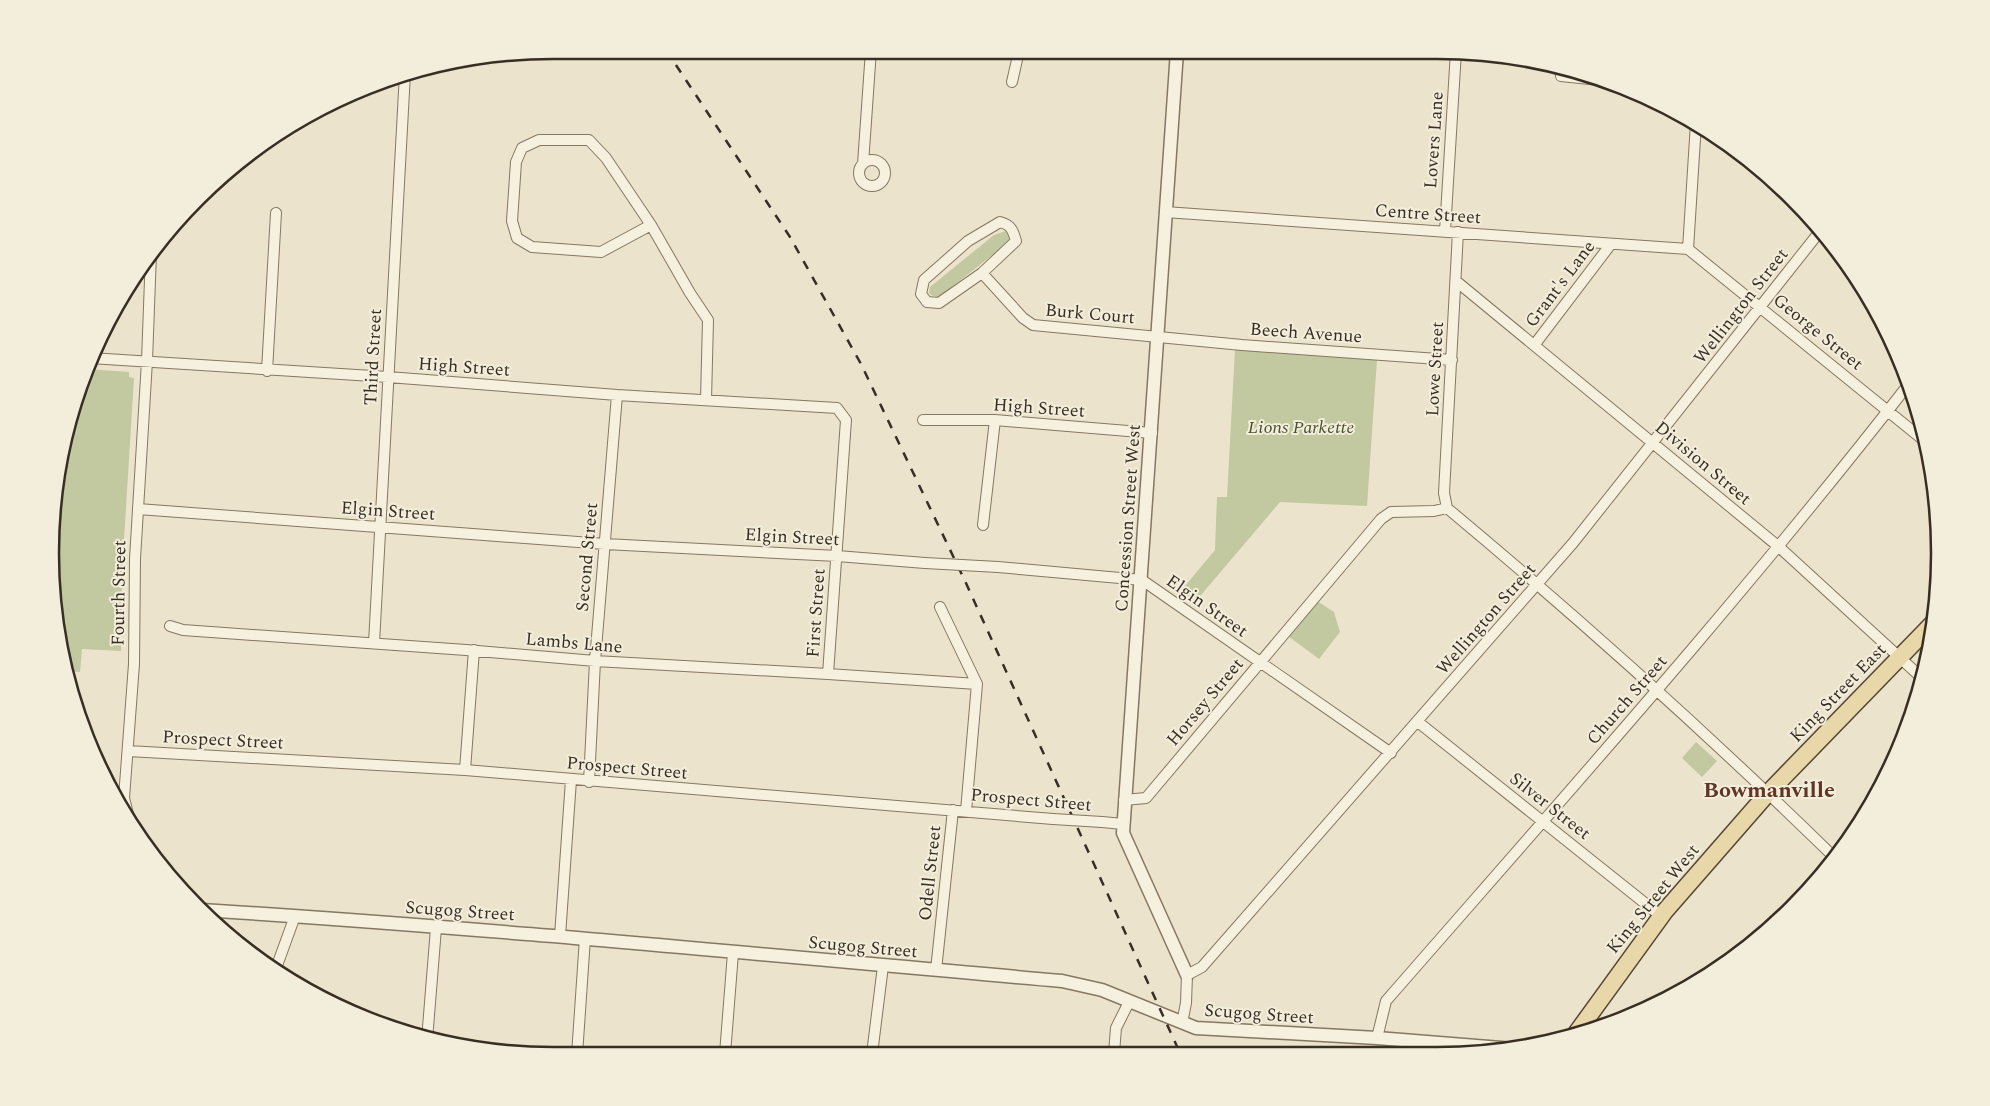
<svg xmlns="http://www.w3.org/2000/svg" width="1990" height="1106" font-family="Spectral,serif">
<style>
.green{fill:#c2c8a0}
.lines{fill:none;stroke-linecap:round;stroke-linejoin:round}
.minor-casing{stroke:#867761;stroke-width:12}
.tertiary-casing{stroke:#867761;stroke-width:15}
.primary-casing{stroke:#554535;stroke-width:19}
.minor{stroke:#f6f0de;stroke-width:10}
.tertiary{stroke:#f6f0de;stroke-width:12}
.primary{stroke:#e8d7a9;stroke-width:16}
.rail{stroke:#382e23;stroke-width:2.5;stroke-dasharray:9 9;stroke-linecap:butt}
.minor-bridge-casing{stroke:#867761;stroke-width:12;stroke-linecap:butt}
.minor-bridge{stroke:#f6f0de;stroke-width:10}
.labels{text-anchor:middle;dominant-baseline:central;stroke-width:4;stroke-linejoin:round;paint-order:stroke}
.street-label{font-size:18px;fill:#382e23;stroke:#f3eddb}
.park-label{font-size:18px;font-style:italic;fill:#47532c;stroke:#f3eddb}
.district-label{font-size:22px;font-weight:bold;fill:#603627;stroke:#f3eddb}
.rim{fill:none;stroke:#382e23;stroke-width:2.5}
</style>
<rect width="100%" height="100%" fill="#ebe3cc"/>
<!-- green -->
<path class="green" d="M1006,231L1010,236L1009,242L939,297L933,296L929,293L930,287L994,235Z
M1235,349L1377,359L1367,506L1280,502L1195,602L1180,592L1215,550L1217,497H1227Z
M86,369L129,372V377L134,378L122,572L121,651L82,649L80,672L65,671L51,586V520L67,423Z
M1317,601L1334,612L1340,632L1319,659L1288,636Z
M1696,742L1717,761L1702,777L1682,758Z"/>
<g class="lines">
<!-- minor casing -->
<g class="minor-casing">
<path id="minor" d="M1561,66V76L1599,80
M1012,82L1019,51
M859 173a13 13 0 1 1 26 0a13 13 0 1 1-26 0Z
M863,164L871,50
M1165,212L1688,249
M1000,222C1011,225 1013,230 1016,241L982,273L939,303L927,302L921,294L924,280L968,241Z
M651,225L601,252L532,247L517,238L512,221L516,162L522,148L539,140H589L606,158L651,225L690,293L708,320L706,400
M1445,231L1456,51
M1688,249L1926,442
M1688,249L1696,123
M982,273L1023,318L1033,325L1242,345L1452,360
M1456,281L1779,547L1922,678
M1535,344L1611,244
M90,358L388,377L617,395L837,408L846,420L828,674
M267,371L276,213
M923,420H995L1152,433
M1447,508C1580,619 1709,735 1833,856
M1447,508L1444,493L1458,232
M138,509L605,544L837,556L925,563
M983,525L995,420
M998,567L1142,580L1391,753
M940,607L977,684L966,811
M170,626L183,630L466,650L595,661L828,674L977,684
M374,643L405,73
M1418,722L1661,916
M128,751L465,770L1053,819
M465,770L474,650
M589,782L595,661L617,395
M1124,800L1146,798L1381,519L1391,512L1434,511L1447,508
M1102,822L1123,824
M131,826L124,798L134,664L135,559L147,361L151,253
M560,936L571,780
M936,970L953,810
M275,971L295,916
M1182,1023L1186,1003L1187,975L1202,967L1573,543L1821,230
M1377,1038L1386,1001C1563,798 1743,597 1908,385
M427,1040L436,928
M1114,1053L1116,1028L1129,1002
M725,1054L733,953
M872,1054L883,966
M577,1055L585,938"/>
</g>
<!-- tertiary casing -->
<g class="tertiary-casing">
<path id="tertiary" d="M1177,51L1123,833L1187,975
M202,910C489,928 775,956 1062,981L1102,990L1196,1028L1377,1038L1514,1049"/>
</g>
<!-- primary casing -->
<g class="primary-casing">
<path id="primary" d="M1575,1035L1665,911L1768,793L1935,621"/>
</g>
<!-- minor -->
<use href="#minor" class="minor"/>
<!-- tertiary -->
<use href="#tertiary" class="tertiary"/>
<!-- primary -->
<use href="#primary" class="primary"/>
<!-- rail -->
<path class="rail" d="M666,50L790,237L861,364L965,581L1180,1053"/>
<!-- minor-bridge casing -->
<g class="minor-bridge-casing">
<path id="minor-bridge" d="M925,563L998,567
M1053,819L1102,822"/>
</g>
<!-- minor-bridge -->
<use href="#minor-bridge" class="minor-bridge"/>
</g>
<g class="labels">
<!-- street labels -->
<g class="street-label">
<text transform="translate(1434 140) rotate(-86)">Lovers Lane</text>
<text transform="translate(1428 214) rotate(4)">Centre Street</text>
<text transform="translate(1560 284) rotate(-53)">Grant's Lane</text>
<text transform="translate(1741 306) rotate(-52)">Wellington Street</text>
<text transform="translate(1090 314) rotate(5)">Burk Court</text>
<text transform="translate(1818 332) rotate(39)">George Street</text>
<text transform="translate(1306 333) rotate(4)">Beech Avenue</text>
<text transform="translate(373 357) rotate(-87)">Third Street</text>
<text transform="translate(464 367) rotate(4)">High Street</text>
<text transform="translate(1435 369) rotate(-87)">Lowe Street</text>
<text transform="translate(1039 408) rotate(4)">High Street</text>
<text transform="translate(1703 463) rotate(40)">Division Street</text>
<text transform="translate(388 511) rotate(4)">Elgin Street</text>
<text transform="translate(1128 518) rotate(-86)">Concession Street West</text>
<text transform="translate(792 537) rotate(3)">Elgin Street</text>
<text transform="translate(587 557) rotate(-85)">Second Street</text>
<text transform="translate(119 593) rotate(-89)">Fourth Street</text>
<text transform="translate(1207 606) rotate(35)">Elgin Street</text>
<text transform="translate(816 613) rotate(-86)">First Street</text>
<text transform="translate(1486 619) rotate(-49)">Wellington Street</text>
<text transform="translate(574 643) rotate(5)">Lambs Lane</text>
<text transform="translate(1838 693) rotate(-46)">King Street East</text>
<text transform="translate(1627 700) rotate(-49)">Church Street</text>
<text transform="translate(1205 702) rotate(-50)">Horsey Street</text>
<text transform="translate(223 740) rotate(3)">Prospect Street</text>
<text transform="translate(627 768) rotate(5)">Prospect Street</text>
<text transform="translate(1031 800) rotate(5)">Prospect Street</text>
<text transform="translate(1550 806) rotate(38)">Silver Street</text>
<text transform="translate(930 873) rotate(-84)">Odell Street</text>
<text transform="translate(1653 899) rotate(-51)">King Street West</text>
<text transform="translate(460 911) rotate(4)">Scugog Street</text>
<text transform="translate(863 947) rotate(5)">Scugog Street</text>
<text transform="translate(1259 1014) rotate(4)">Scugog Street</text>
</g>
<!-- park labels -->
<g class="park-label">
<text x="1301" y="427">Lions Parkette</text>
</g>
<!-- district labels -->
<g class="district-label">
<text x="1769" y="790">Bowmanville</text>
</g>
</g>
<!-- crop -->
<path d="M0 0H1990V1106H0ZM553 59H1437A494 494 0 0 1 1931 553V553A494 494 0 0 1 1437 1047H553A494 494 0 0 1 59 553V553A494 494 0 0 1 553 59Z" fill="#f3eddb" fill-rule="evenodd"/>
<path class="rim" d="M553 59H1437A494 494 0 0 1 1931 553V553A494 494 0 0 1 1437 1047H553A494 494 0 0 1 59 553V553A494 494 0 0 1 553 59Z"/>
</svg>
